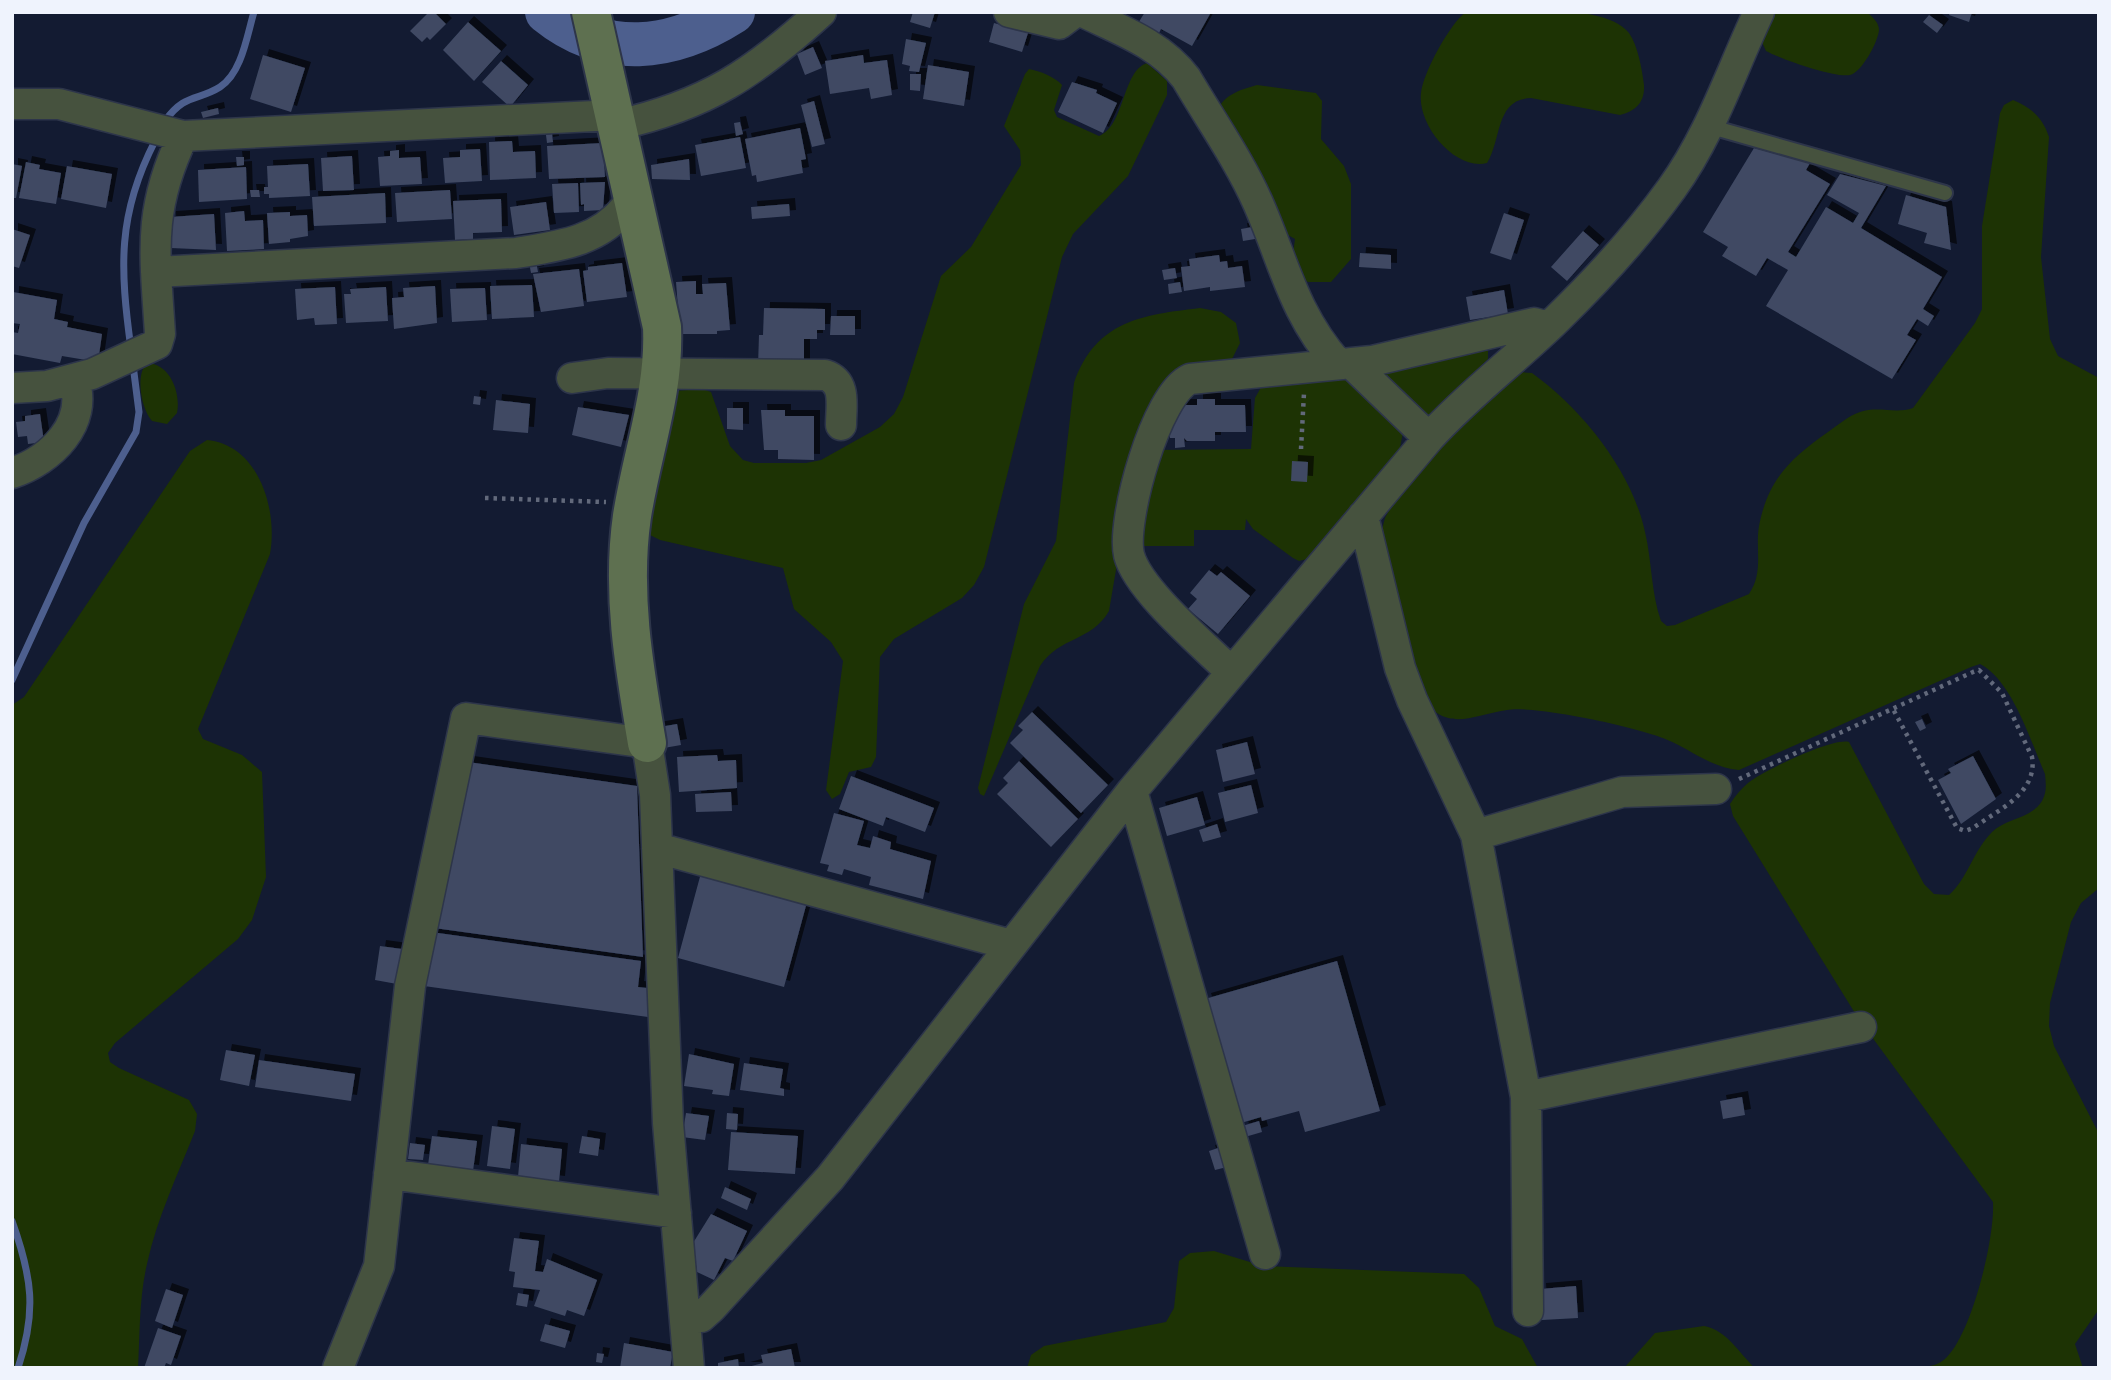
<svg xmlns="http://www.w3.org/2000/svg" width="2111" height="1380" font-family="'DejaVu Sans',sans-serif">
<style>
.green{fill:#1d3304}
.lines{fill:none;stroke-linecap:round;stroke-linejoin:round}
.stream{stroke:#4d5f8e;stroke-width:7}
.river{stroke:#4d5f8e;stroke-width:44}
.building{fill:#3f4964;filter:url(#shadow)}
.lane-casing{stroke:#2d354a;stroke-width:18}
.street-casing{stroke:#2d354a;stroke-width:33}
.secondary-casing{stroke:#2d354a;stroke-width:42}
.path{stroke:#62697b;stroke-width:4.5;stroke-dasharray:3.5 5;stroke-linecap:butt}
.lane{stroke:#46523e;stroke-width:14}
.street{stroke:#46523e;stroke-width:30}
.secondary{stroke:#5e7050;stroke-width:38}
</style>
<defs>
<filter id="shadow"><feDropShadow dx="6" dy="-6" stdDeviation="0" flood-color="#0009"/></filter>
</defs>
<rect width="100%" height="100%" fill="#131b32"/>
<!-- green -->
<path class="green" d="M1466,12C1504,12 1605,1 1629,33C1638,46 1642,69 1644,85C1645,103 1635,111 1620,115L1531,98C1495,99 1502,139 1487,163C1455,171 1417,125 1421,93C1423,73 1450,23 1466,12Z
M1774,12H1867C1872,17 1879,22 1879,30C1878,42 1862,72 1850,75C1834,78 1781,59 1766,51L1762,42Z
M1147,63L1167,81V95L1128,176L1073,234L1062,257L984,567L974,585L962,598L894,639L880,657L876,757L871,767L849,772L840,794L832,799L826,790L843,661L831,642L794,609L783,568L660,540L650,535L644,526L674,391L702,389L711,392L730,446L743,460L754,463H806L821,460L880,427L894,414L903,397L941,276L971,247L1021,165L1020,150L1004,126L1025,74L1029,69C1040,71 1055,77 1062,85L1054,110L1057,117L1099,136C1125,126 1122,71 1147,63Z
M1257,85L1316,93L1322,101L1321,139L1344,166L1351,184V259L1331,282H1308L1299,276L1293,254L1295,239L1281,231L1216,113C1223,95 1239,90 1257,85Z
M2013,100C2032,108 2043,118 2049,137L2041,257L2050,339L2058,356L2099,378V888L2081,903L2071,922L2050,1003L2049,1026L2054,1046L2099,1134V1309L2075,1344L2083,1368H1921C1930,1366 1939,1365 1946,1358C1972,1333 1995,1238 1993,1202L1858,1018L1733,816L1730,804C1735,796 1741,789 1748,783C1763,771 1833,737 1849,742L1924,884L1934,894L1949,895C1968,878 1973,851 1992,832C2006,818 2031,819 2042,801C2047,792 2046,784 2045,774C2031,742 2012,680 1980,664L1971,667L1739,770C1713,768 1694,752 1670,741C1643,728 1535,705 1507,710C1469,716 1447,733 1420,696L1380,537L1385,518L1394,501L1445,439L1519,372L1532,373C1582,409 1632,471 1645,532C1652,561 1651,593 1661,621L1667,626L1675,625L1749,594C1764,572 1755,550 1759,526C1768,479 1791,458 1828,432C1838,425 1848,416 1860,412C1878,406 1896,414 1913,408L1975,323L1982,309V226L2000,113L2004,105Z
M1200,308L1221,312L1236,323L1240,343L1231,361L1188,372L1133,470L1109,611C1091,642 1060,636 1040,666L984,796L980,794L978,788L1024,604L1056,541L1074,383C1096,320 1143,315 1200,308Z
M1479,345L1488,351V359L1426,419L1374,369Z
M147,363C171,364 181,394 177,413L167,424L152,421C141,409 135,374 147,363Z
M1339,372L1404,427L1399,453L1311,558L1299,561L1293,558L1253,529L1246,519L1245,530H1194V546H1136L1154,450L1251,449L1255,398L1264,382Z
M207,440C259,445 278,510 270,554L198,729L203,739L242,755L262,772L266,877L252,920L238,939L115,1043L108,1053L110,1062L119,1068L189,1100L197,1114L195,1131C178,1174 157,1218 147,1264C139,1298 140,1333 138,1368H12V705L24,697L190,451Z
M1214,1251L1263,1266L1464,1274L1479,1288L1495,1326L1522,1339L1538,1368H1027L1031,1355L1044,1346L1166,1322L1174,1308L1179,1261L1190,1253Z
M1704,1326C1728,1331 1738,1352 1755,1368H1624L1655,1333Z"/>
<g class="lines">
<!-- stream -->
<path class="stream" d="M165,121C185,93 198,101 220,87C242,73 247,35 254,12
M131,349C120,268 117,215 155,141
M12,680L84,523L136,432L139,412L133,365
M12,1221C32,1277 37,1311 18,1368"/>
<!-- river -->
<path class="river" d="M547,12C605,59 672,51 733,12"/>
</g>
<!-- building -->
<path class="building" d="M429,12H434L446,24L430,40L427,37L422,42L410,31Z
M913,12H935L930,28L910,22Z
M1145,12H1208L1210,14L1192,46L1161,29L1157,37L1137,25Z
M1950,12H1972L1969,22L1949,15Z
M1929,15L1943,25L1937,33L1923,22Z
M468,22L501,51L474,81L443,50Z
M994,23L1028,33L1022,52L989,42Z
M906,39L926,43L919,72L909,71L910,66L902,64Z
M813,47L822,68L805,75L797,54Z
M263,55L305,68L291,112L250,99Z
M863,55L864,63L887,60L892,95L871,99L869,88L830,94L825,61Z
M501,61L528,85L510,107L482,82Z
M928,65L969,72L964,106L923,99Z
M910,74H921L920,91L910,90Z
M1072,82L1097,90L1096,93L1117,103L1103,133L1058,112Z
M814,101L825,144L812,147L801,105Z
M218,108L219,114L203,118L201,112Z
M740,122L743,134L736,136L734,123Z
M800,128L806,159L801,160L803,173L757,182L756,175L752,176L745,139Z
M552,134L553,142L547,143L546,135Z
M740,137L746,168L701,176L695,145Z
M512,141L513,152L535,151L536,178L490,180L489,142Z
M603,143L605,177L549,179L547,146Z
M1754,148L1810,163L1806,170L1830,184L1788,252L1796,257L1826,207L1853,223L1859,213L1827,195L1840,174L1886,186L1861,228L1942,277L1923,309L1934,316L1928,326L1917,319L1907,335L1916,340L1892,379L1766,306L1788,270L1767,258L1756,276L1722,256L1728,247L1703,232Z
M480,149L482,181L445,183L443,158L460,157V150Z
M399,150V158L420,157L422,184L380,186L378,157L390,156V151Z
M352,156L354,190L323,191L321,158Z
M236,157H244V165L237,166Z
M689,159L690,180L652,179L651,165Z
M26,162L40,165L39,169L61,173L56,204L19,198Z
M12,164L22,166L16,198H12Z
M308,164L310,196L269,198V194H264V187H268L267,166Z
M67,166L112,174L106,208L61,199Z
M246,167L247,199L199,202L198,170Z
M605,182L603,210L584,211V204L581,205L580,183Z
M578,183L579,212L554,213L552,184Z
M250,190H259L260,197H251Z
M450,190L452,219L397,222L395,193Z
M385,193L386,223L314,226L312,197Z
M1906,195L1946,207L1951,250L1924,243L1927,233L1898,224Z
M501,199L502,232L473,233V239L455,240L453,201Z
M546,202L550,230L514,235L510,207Z
M789,204L790,216L752,219L751,207Z
M244,211L245,221L263,220L264,249L227,251L225,213Z
M290,212V216L307,215L308,236L290,239V242L269,244L267,213Z
M1504,213L1524,220L1511,260L1490,253Z
M214,214L216,250L171,248L170,217Z
M1258,226L1261,238L1243,241L1241,229Z
M12,229L30,235L19,268L12,266Z
M1583,231L1599,245L1567,281L1551,267Z
M1360,253L1391,255V269L1359,267Z
M1219,255L1220,262L1227,261L1228,268L1242,266L1245,287L1210,291V287L1184,291L1181,267L1190,266L1189,259Z
M536,261L538,272L531,273L529,262Z
M622,263L627,297L587,302L583,271L588,270V267Z
M1175,268L1177,278L1164,280L1162,270Z
M579,269L584,306L541,312L533,274Z
M696,281V294H703L702,284L726,283L730,330L717,331V334H680L676,282Z
M1180,282L1182,292L1169,294L1168,284Z
M532,285L534,317L492,319L490,286Z
M435,286L437,323L394,329L392,298L404,297L403,288Z
M335,287L337,324L315,325L314,318L297,320L295,289Z
M386,287L388,321L346,323L344,294H351L350,289Z
M485,288L487,320L452,322L450,289Z
M1504,290L1508,314L1470,320L1466,297Z
M13,292L57,300L54,319L68,322L67,327L102,334L98,362L62,356L60,363L12,354V332L18,333L20,324L12,323Z
M764,308L825,309V330H817V339H804V367L758,366L759,335H763Z
M831,316H855V335H830Z
M474,396L481,397L480,405L473,404Z
M1197,399H1215V405H1245L1246,432H1215V441H1187L1184,438L1185,447L1175,448V438H1170V405H1197Z
M496,400L530,404L528,433L493,430Z
M578,407L629,415L621,447L572,435Z
M727,408H743V430L727,429Z
M761,410H785V416H814V460L778,459V450H764Z
M40,414L44,442L28,444L27,436L18,437L16,422L25,421V416Z
M1292,461L1308,462L1307,482L1291,481Z
M1209,570L1217,576L1221,572L1250,596L1218,634L1188,609L1197,599L1190,593Z
M1032,712L1108,785L1081,813L1010,743L1023,730L1018,726Z
M1922,719L1926,728L1920,731L1915,722Z
M677,724L681,745L658,749L654,728Z
M1247,742L1255,774L1223,782L1216,750Z
M717,755L718,761L736,760L737,788L679,792L677,757Z
M1973,756L1996,799L1961,824L1938,780L1951,773L1948,769Z
M1019,761L1078,819L1051,847L997,794L1008,783L1003,778Z
M468,762L637,786L643,957L434,928Z
M851,776L934,808L925,832L886,817L883,826L839,809Z
M1251,785L1258,813L1225,822L1218,793Z
M731,792L732,811L696,812L695,794Z
M1197,797L1205,825L1167,836L1159,808Z
M834,813L864,821L857,845L870,848L873,836L891,842L890,849L931,861L923,899L869,885L871,877L844,869L842,875L827,871L829,865L820,863Z
M1217,824L1221,837L1203,842L1199,830Z
M701,873L807,902L784,987L678,958Z
M431,932L641,961L638,987L647,988L648,1017L424,986Z
M380,946L402,949L397,984L375,980Z
M1337,961L1380,1111L1305,1132L1299,1111L1262,1121L1261,1117L1241,1123L1205,999Z
M226,1050L255,1055L249,1086L220,1080Z
M689,1054L734,1064L729,1096L712,1094L713,1090L684,1086Z
M259,1060L355,1074L351,1101L255,1087Z
M744,1063L783,1069L780,1088L784,1089V1096L740,1090Z
M1742,1097L1745,1115L1723,1119L1720,1101Z
M686,1113L709,1116L705,1140L682,1137Z
M727,1113L738,1114L737,1130L726,1129Z
M1259,1121L1262,1132L1245,1137L1242,1126Z
M492,1126L515,1129L510,1169L487,1166Z
M731,1132L798,1136L795,1174L728,1170Z
M432,1136L477,1141L473,1171L428,1165Z
M582,1136L600,1139L598,1156L579,1153Z
M410,1143L425,1145L423,1160L408,1159Z
M521,1144L562,1149L559,1182L518,1177Z
M1221,1147L1227,1167L1215,1170L1209,1151Z
M725,1187L751,1199L747,1210L721,1198Z
M711,1214L747,1231L733,1261L725,1258L714,1280L697,1272L693,1243Z
M514,1238L539,1241L535,1271L543,1272L547,1259L597,1280L584,1316L567,1310L565,1316L534,1306L540,1290L513,1287L515,1272L509,1271Z
M1576,1286L1578,1318L1542,1320L1540,1289Z
M166,1289L183,1295L172,1328L155,1321Z
M518,1293L529,1295L527,1307L516,1305Z
M545,1324L570,1331L565,1348L540,1341Z
M158,1328L181,1336L171,1365L166,1363L164,1368H144Z
M624,1343L673,1352L670,1368H620Z
M791,1349L795,1368H744L763,1363L761,1355Z
M597,1353L604,1354L602,1363L596,1362Z
M738,1359L739,1368H718V1363Z"/>
<g class="lines">
<!-- lane casing -->
<g class="lane-casing">
<path id="lane" d="M1708,126L1945,193"/>
</g>
<!-- street casing -->
<g class="street-casing">
<path id="street" d="M1009,12L1059,24L1075,12
M1083,12C1120,30 1160,44 1186,78C1210,119 1239,160 1258,203C1284,262 1293,313 1338,364
M12,104H59L183,136L615,115
M617,125C707,105 754,73 821,12
M156,272L516,253C559,246 598,242 626,207L636,205
M1351,363L1429,438
M572,378L608,373L825,375C847,382 841,406 841,425
M12,388L47,386L92,374L157,344L160,334C155,254 147,211 183,136
M12,473C51,460 89,423 74,380
M1363,516L1400,668L1412,700L1476,835L1526,1097L1528,1311
M1231,672C1205,646 1138,590 1129,555C1121,521 1156,394 1190,379L1372,361L1534,323L1548,327
M1132,791L1265,1254
M1476,835L1622,792L1716,789
M657,848L1011,945
M1526,1097L1861,1027
M389,1174L676,1213
M685,1318L701,1317L711,1308L830,1178L1132,791L1429,438C1469,394 1515,360 1557,319C1598,279 1639,234 1672,188C1711,134 1731,71 1759,12
M338,1368L379,1266L410,986L466,718L647,743L655,795L668,1123L689,1368"/>
</g>
<!-- secondary casing -->
<g class="secondary-casing">
<path id="secondary" d="M591,12L662,327C665,392 642,452 632,516C621,592 634,667 647,743"/>
</g>
<!-- path -->
<path class="path" d="M1301,449L1304,393
M485,498L606,502
M1739,779L1973,672L1979,670L2002,693L2032,757C2038,793 1998,810 1973,828L1965,831L1957,828L1893,709"/>
<!-- lane -->
<use href="#lane" class="lane"/>
<!-- street -->
<use href="#street" class="street"/>
<!-- secondary -->
<use href="#secondary" class="secondary"/>
</g>
<!-- border -->
<rect width="2111" height="1380" fill="none" stroke="#eff3fd" stroke-width="28"/>
</svg>
